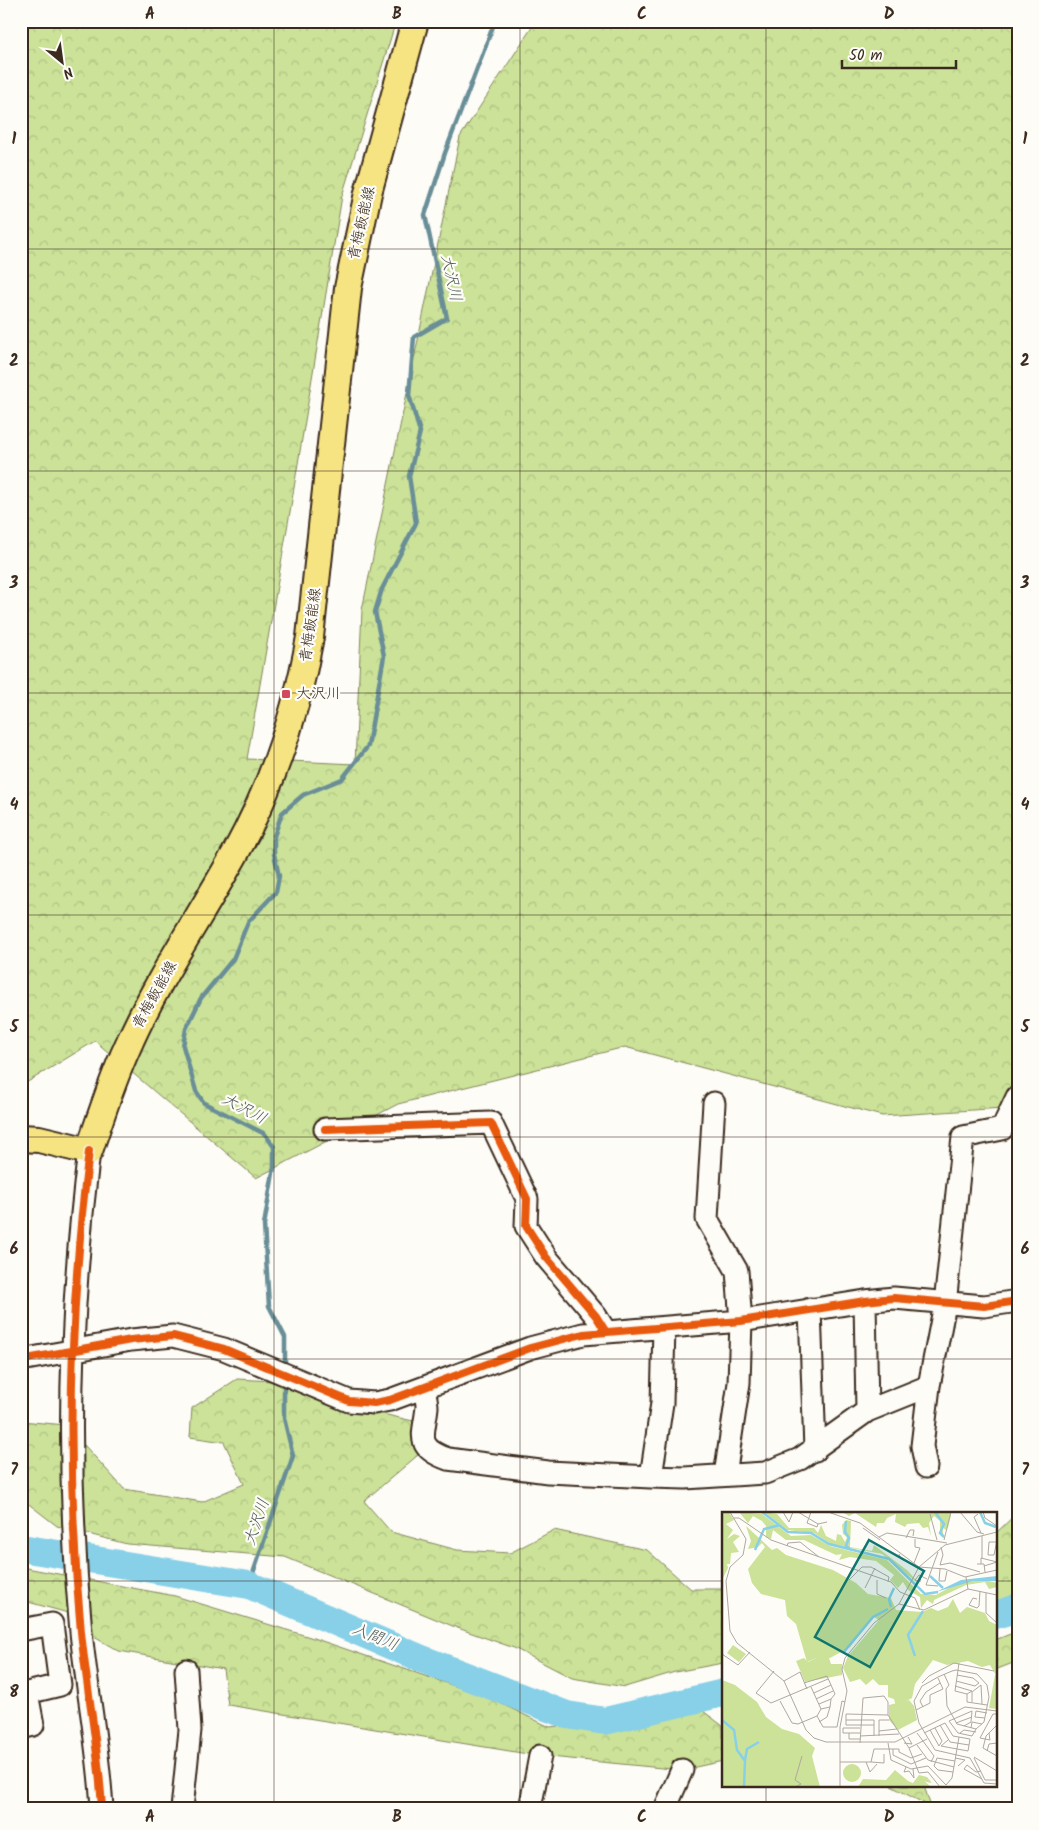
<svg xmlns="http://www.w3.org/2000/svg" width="1039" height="1830" font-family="Kalam,'Klee One',sans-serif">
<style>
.forest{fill:url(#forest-crowns);stroke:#83865b}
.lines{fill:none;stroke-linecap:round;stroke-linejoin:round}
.stream{stroke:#698e97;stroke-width:4.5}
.river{stroke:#87d0e8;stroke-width:28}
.minor-casing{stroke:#3b2a1e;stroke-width:25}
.major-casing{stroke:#3b2a1e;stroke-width:30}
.minor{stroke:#fdfcf7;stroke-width:21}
.major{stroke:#f6e381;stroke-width:26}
.cycleway-casing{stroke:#fdfcf7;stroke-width:11}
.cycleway{stroke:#e8590c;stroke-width:8}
.grid{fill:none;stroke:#3b2a1e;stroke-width:1;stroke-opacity:0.55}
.poi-dot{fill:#d1495b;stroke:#fdfcf7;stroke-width:2}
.labels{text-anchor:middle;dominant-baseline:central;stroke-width:4.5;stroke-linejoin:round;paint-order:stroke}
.street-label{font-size:15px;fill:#3b2a1e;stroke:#fdfcf7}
.poi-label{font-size:15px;fill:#3b2a1e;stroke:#fdfcf7;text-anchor:start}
.water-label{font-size:16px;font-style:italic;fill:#525c5b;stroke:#fdfcf7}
.inset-river{fill:none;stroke:#87d0e8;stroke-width:2.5}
.inset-road{fill:none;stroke:#afa8a0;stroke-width:1}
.view{fill:#0f766e;fill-opacity:0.15;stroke:#0f766e;stroke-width:2.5}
.inset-edge{fill:none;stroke:#3b2a1e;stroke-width:2.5}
.neatline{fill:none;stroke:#3b2a1e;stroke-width:2}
.grid-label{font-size:16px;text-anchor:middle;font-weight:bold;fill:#3b2a1e}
</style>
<defs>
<pattern id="forest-crowns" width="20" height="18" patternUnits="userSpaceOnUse" patternTransform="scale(1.25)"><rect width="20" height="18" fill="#cbe298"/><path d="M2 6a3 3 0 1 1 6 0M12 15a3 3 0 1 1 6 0" fill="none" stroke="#afc283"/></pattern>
</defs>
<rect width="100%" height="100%" fill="#fdfcf7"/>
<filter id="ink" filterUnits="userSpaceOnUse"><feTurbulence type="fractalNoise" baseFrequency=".02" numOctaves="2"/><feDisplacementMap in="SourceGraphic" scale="10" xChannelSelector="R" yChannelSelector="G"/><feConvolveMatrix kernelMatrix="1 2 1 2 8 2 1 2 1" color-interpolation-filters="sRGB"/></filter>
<g filter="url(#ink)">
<!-- forest -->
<path class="forest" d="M21,21H396L342,196L291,506L247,759L355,764L362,610L460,137L536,21H1018V1107L882,1116L625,1047L398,1104L256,1178L95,1041L21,1086Z
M237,1379L273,1381L357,1408L413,1421L418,1455L364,1501L391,1532L457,1550L510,1553L554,1530L647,1550L691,1589H723V1663L675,1672L625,1687L572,1678L514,1648L455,1627L285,1557L127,1544L57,1526L21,1498V1421L66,1425L124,1489L202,1502L244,1484L224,1442L190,1437L192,1408Z
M1018,1512V1592L995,1605V1534Z
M21,1567L175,1596L310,1637L487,1697L550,1727L699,1708L723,1726V1761L682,1770L540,1756L228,1705L223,1669L119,1651L76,1627L68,1613L21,1600Z
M1018,1631V1661L995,1670V1640Z
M891,1786H924L931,1807Z"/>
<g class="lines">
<!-- stream -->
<path class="stream" d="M285,1367V1337L269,1306L264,1225L274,1167V1147L265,1134L204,1103L196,1091L183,1046L186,1029L201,998L233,959L248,922L276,892L279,876L274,854V836L282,813L303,795L342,779L368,746L384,656L375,612L382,589L416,523L409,476L420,432L409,395L414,337L447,318L425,215L445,153L495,21
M249,1585L293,1456L284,1418V1382"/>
<!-- river -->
<path class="river" d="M21,1548L249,1585L422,1659L567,1715L605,1721L723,1693
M995,1615L1018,1608"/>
<!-- minor casing -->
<g class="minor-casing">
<path id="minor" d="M714,1103L707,1219L737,1271L741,1321L739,1383L725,1475
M325,1129L491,1123L527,1199L526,1226L546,1257L596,1316L606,1332
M89,1151C69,1310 66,1472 81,1632C87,1691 99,1750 102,1809
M865,1301L867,1411
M810,1309L815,1450
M21,1360L131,1340L173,1336L224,1349L349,1401L374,1403L390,1400L530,1348L583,1334L741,1321L865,1301L894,1298L984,1306L1018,1301
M424,1388C425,1394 427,1401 427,1407C424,1436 414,1447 448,1459L548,1472L651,1477L685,1478L765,1473L800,1459L867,1411L929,1386L945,1304L963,1137L1002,1129L1017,1097
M926,1467L922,1446L929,1386
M651,1477L662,1403L664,1328
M21,1630L52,1624L60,1685L27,1693L33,1725L21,1728
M182,1809L190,1730L186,1670
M530,1809L540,1756
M665,1809L682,1770"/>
</g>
<!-- major casing -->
<g class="major-casing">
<path id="major" d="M21,1138L39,1139L89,1151C101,1116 112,1081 127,1048C157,979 200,917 236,852C272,786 297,711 310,637L348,288L368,193L415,21"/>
</g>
<!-- minor -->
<use href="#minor" class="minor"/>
<!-- major -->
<use href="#major" class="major"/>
<!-- cycleway casing -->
<g class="cycleway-casing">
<path id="cycleway" d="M325,1129L491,1123L527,1199L526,1226L546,1257L596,1316L606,1332
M89,1151C69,1310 66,1472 81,1632C87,1691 99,1750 102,1809
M21,1360L131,1340L173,1336L224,1349L349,1401L374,1403L390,1400L530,1348L583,1334L741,1321L865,1301L894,1298L984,1306L1018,1301"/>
</g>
<!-- cycleway -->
<use href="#cycleway" class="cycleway"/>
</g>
</g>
<!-- grid -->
<path class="grid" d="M274,21V1809M520,21V1809M766,21V1514M21,249H1018M21,471H1018M21,693H1018M21,915H1018M21,1137H1018M21,1359H1018M21,1581H723M995,1581H1018M766,1786V1809"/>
<!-- markers -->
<rect class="poi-dot" x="281" y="689" width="10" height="10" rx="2.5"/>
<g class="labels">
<!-- street labels -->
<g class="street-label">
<text transform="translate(362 223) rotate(-77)">青梅飯能線</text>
<text transform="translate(311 625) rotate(-82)">青梅飯能線</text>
<text transform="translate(155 995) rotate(-61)">青梅飯能線</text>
</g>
<!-- poi labels -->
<g class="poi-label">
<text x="296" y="694">大沢川</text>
</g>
<!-- water labels -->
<g class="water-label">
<text transform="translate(451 278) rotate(78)">大沢川</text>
<text transform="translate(244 1109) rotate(28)">大沢川</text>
<text transform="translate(257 1522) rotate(-71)">大沢川</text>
<text transform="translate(375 1637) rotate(22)">入間川</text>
</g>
</g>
<!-- overview -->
<g transform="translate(722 1512)">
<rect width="275" height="275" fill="#fdfcf7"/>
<path d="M11,133L24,142L17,150L5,141ZM121 261a9 9 0 1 1 18 0a9 9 0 1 1-18 0Z" fill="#cbe298"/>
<path d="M0,0H7L12,8L4,12L11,18L5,27L12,22L18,24L11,30L17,40L9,41L8,52H5L6,56L0,68ZM17,0L40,2L69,24L89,23L108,34L165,48L199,82L214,83L232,73L259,67L275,71V75L267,77L263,70L244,73L212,88L211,92L205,88L199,96L198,85L186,78L181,70L176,76L168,68L172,63L154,49L128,45L117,48L120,42L114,43L82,28H64L51,18L49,27L44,25V14L40,9L31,4L26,11ZM42,0L55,2L67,16H92L96,21L99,13L104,24L114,29L115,22L119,23L123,30L125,25L121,22L120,13L124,8L129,9L128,35L150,39L152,33L186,59L199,74L160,42L109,32L92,21L65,18ZM120,0H229V3L226,15L224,18L220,15L222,26L218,22V9L212,4L207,11L209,24L206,15L201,16L197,11L185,12L183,15L173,10L174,2L165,6L162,11H155L154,15L133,1L127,4ZM24,14L50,38L55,36L64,43L111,58L134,71L146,82L169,86L174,98L200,100L209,96L216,99L226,95L231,87L238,101L245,95L263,101L267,109L275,113V165L268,153L260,155L246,149L225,153L211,148L193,172L190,186L174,194L172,187L166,185V173H157L151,167L144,173L138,167L128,170L121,156L126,144L157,108L152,105L128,135L108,146H94L85,150L74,112L65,104L63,88L39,82L30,71L26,57L43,35L40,31L36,35L26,37L29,29ZM0,168L13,173L35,190L44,205L60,217L77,222L93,236L90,244L98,275H0ZM173,258L186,269L193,272L199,266L209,275H136L141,267L164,268Z" fill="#cbe298"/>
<path d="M82,146L86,150L94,146H107L109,152H120V163L83,170L74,149ZM273,163L275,164V197L267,196ZM187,188L192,194L195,208L176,218L167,208V193ZM197,263L205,265L210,271L200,269L196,275H188Z" fill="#cbe298"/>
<path d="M275,64V69H251L214,80L239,68Z" fill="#87d0e8"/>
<path class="inset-river" d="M40,0L66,20L89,21L107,32L167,47L203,82L216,80M213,0L222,12L218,21L222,25M258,0L263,11L274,15M124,9L123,20L127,26L124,34L129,38M33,38L42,17L58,13M208,64L221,76M169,95L167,87L172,76M121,141L151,105L166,97M193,144L186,123L201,99M0,208L12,218L15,238L23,249L22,275M23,248L25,237L37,230"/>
<path class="inset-road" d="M8,0L24,27L21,43L8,55L4,69L8,119L15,131L62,169L84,218L92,226L104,230H173L243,195L275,199M61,0L67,10L71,0M76,0L96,12L105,10M89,0L85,11L95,15L96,12M106,0L138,11L197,55L223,57L243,65L275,58M238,0L255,20L262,22M261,0L263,6L275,14M208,2L215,28M256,2L252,5L259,21M12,6H17L49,28L169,70L178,80L193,86L198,98M141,16L158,28M260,24V46M157,25L165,21L225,31M184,26L188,18H192L191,24M222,28L229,0M275,30H267L266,43H272L275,28V20M65,34L66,31L78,30L97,45M216,40L204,73L216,74M177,42L179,47L193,53M192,51L198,36L193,35V27M255,52H262L263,60M259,52V46L275,50L262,54M218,53L228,51L258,60M218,53L221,43L219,35M218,57L217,69H223L225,59M199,64L198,70L193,68L197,63L205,67M127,68L140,55H149L167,65L166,70M155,68V82L164,86M143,76L153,56M246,77L275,83M264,81V101L275,111M255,87L251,86L247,93L255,96L257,94L258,79M177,92L197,55L223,33L275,20M0,142L16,153L28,140M237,151L233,179L245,182M52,159L34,181L49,191L106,167M222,162L227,173L224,177L225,194L235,212L254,217L262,210L267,185L265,173L255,162L234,158L230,159L216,165L202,173L200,174L192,189L197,211L213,238L248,246L262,271L275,272M62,169L78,160L85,177M234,169L253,174L257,171L251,166L235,163M82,171L105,164L113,182L109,187M200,171L207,164L232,151L272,159M233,174L250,179L245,182V190L265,193M92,181L109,173M94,187L111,179M58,189L70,211L76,212L95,204L99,197L89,175M250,190V180L259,173L260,192M97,192L109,187L108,195M201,195L198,189L204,180L218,171M194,198L208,191V183L221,177L216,166M95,204L101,215H115L120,189L123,190M263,206L253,205L254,199L265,201M124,208H152V224M97,210L105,205L108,195L99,197M234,211L250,205M124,213V202L166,203L187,236L197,261L206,260L218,275M124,213H152M218,213L228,230L247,233M275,213L264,224L261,236L275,244M242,214L249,210L250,199L227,209L236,221L250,224L254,217M249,216L250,210L260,212M208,218L217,234L220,229L213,216M157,219L175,217M127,221V227H138M138,221H121V216H138M195,221L212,244L209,250M202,221L223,211L231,224L248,227L246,239L219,234L226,228M238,221L242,218L254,220M267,221L268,228L258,226L271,202H275M138,224L177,222M157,224V208H167M138,231L141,186L162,184L166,190V203M166,231L169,248L189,257L206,254L224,273L230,266L237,225M182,231L190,232L186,225M195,233L206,248L232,255M187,236L205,227M171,237V243L189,252L204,246M265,239L267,232L275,231M252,245L275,259M233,246L243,248L236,254M252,246L263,268H275M118,250H149L152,237H177V240L189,246L200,242M144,250L148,260L155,252M149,250L162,251V242M184,255L182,260L187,259L192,266L191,257M259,259L254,260L245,253L242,257L260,267M231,260L216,258L212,254L215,246L233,249M73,275L79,272L73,268L80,244M118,275V215L125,179L120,157L123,146L152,111L177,92L202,98L246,77L244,65"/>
<path class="view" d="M147,28L202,59L148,155L93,125Z"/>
<rect width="275" height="275" class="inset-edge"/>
</g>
<!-- margin -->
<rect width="1039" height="1830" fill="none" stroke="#fdfcf7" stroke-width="55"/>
<!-- north arrow -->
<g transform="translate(62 62) rotate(151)" stroke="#fdfcf7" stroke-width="4" paint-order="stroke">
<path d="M0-4L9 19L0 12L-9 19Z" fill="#3b2a1e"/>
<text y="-8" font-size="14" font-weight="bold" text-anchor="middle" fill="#3b2a1e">N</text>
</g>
<!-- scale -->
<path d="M842 60v8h114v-8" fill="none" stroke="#3b2a1e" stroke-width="2.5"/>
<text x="849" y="60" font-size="15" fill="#3b2a1e" stroke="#fdfcf7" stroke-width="4" paint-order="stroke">50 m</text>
<rect x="28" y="28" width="984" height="1774" class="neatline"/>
<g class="grid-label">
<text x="150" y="19">A</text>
<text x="397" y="19">B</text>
<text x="642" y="19">C</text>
<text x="889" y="19">D</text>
<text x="14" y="144">1</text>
<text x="1025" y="144">1</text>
<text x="14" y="366">2</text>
<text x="1025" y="366">2</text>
<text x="14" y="588">3</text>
<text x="1025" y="588">3</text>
<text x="14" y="810">4</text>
<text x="1025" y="810">4</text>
<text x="14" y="1032">5</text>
<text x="1025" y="1032">5</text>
<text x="14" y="1254">6</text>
<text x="1025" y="1254">6</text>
<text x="14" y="1475">7</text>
<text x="1025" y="1475">7</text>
<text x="14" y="1697">8</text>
<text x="1025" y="1697">8</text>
<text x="150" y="1822">A</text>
<text x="397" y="1822">B</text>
<text x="642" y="1822">C</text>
<text x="889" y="1822">D</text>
</g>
</svg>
